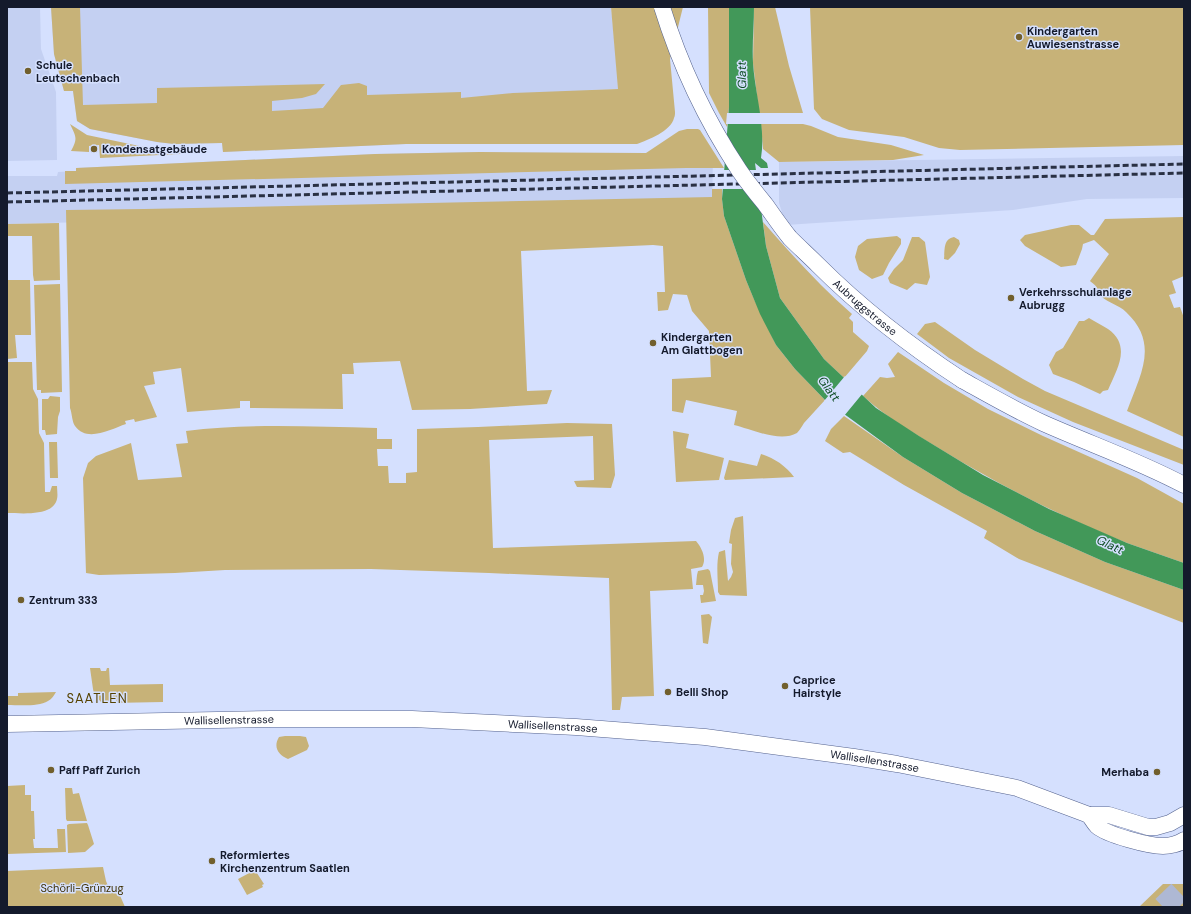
<svg xmlns="http://www.w3.org/2000/svg" width="1191" height="914" font-family="'DM Sans',sans-serif">
<style>
.built{fill:#c4d0f2}
.green{fill:#c7b278}
.water{fill:#429859}
.pier{fill:#d5e0fe}
.lines{fill:none;stroke-linecap:round;stroke-linejoin:round}
.highway-tunnel{stroke:#aeb8d4;stroke-width:22;stroke-dasharray:22 11;stroke-linecap:butt}
.minor-casing{stroke:#54628e;stroke-width:17}
.minor{stroke:#fff;stroke-width:16}
.rail{stroke:#293043;stroke-width:3;stroke-dasharray:6 3;stroke-linecap:butt}
.minor-bridge-casing{stroke:#54628e;stroke-width:17;stroke-linecap:butt}
.minor-bridge{stroke:#fff;stroke-width:16}
.poi-dot{fill:#715f2d;stroke:#d5e0fe;stroke-width:1.5}
.labels{text-anchor:middle;dominant-baseline:central;stroke-width:3;stroke-linejoin:round;paint-order:stroke}
.poi-label{font-size:11px;font-weight:bold;fill:#141a2c;stroke:#d5e0fe;text-anchor:start}
.street-label{font-size:11px;fill:#141a2c;stroke:#d5e0fe}
.park-label{font-size:11px;fill:#3c2e01;stroke:#d5e0fe}
.water-label{font-size:12px;font-style:italic;fill:#0e4d23;stroke:#d5e0fe}
.quarter-label{font-size:13px;letter-spacing:1px;fill:#564200;stroke:#d5e0fe}
</style>
<rect width="100%" height="100%" fill="#d5e0fe"/>
<!-- built -->
<path class="built" d="M7,7H40L41,49L56,92L57,160L7,161Z
M51,7H611L619,89L590,90L624,144H406L223,152L222,143L174,144L157,142L90,129L77,121L73,91H64L54,54Z
M480,152L713,155L712,206L7,224V176H57L58,172L76,171V168L375,154Z
M1184,156V198L1087,199L1013,210L786,225L779,203V162Z"/>
<!-- green -->
<path class="green" d="M51,7H80L83,105L157,103V88L325,84L316,94L302,98L272,101V111L323,108L341,85L359,83L367,86V95L461,92V98L513,93L618,89L611,7H683L670,59L675,112C675,114 675,116 674,118C671,131 648,140 637,144H406L223,152L222,143L174,144L157,142L90,129L77,121L73,91H64L54,54Z
M708,7H729V107L727,127L719,113L709,93Z
M754,7H775L789,66L803,113H759L753,63Z
M810,7H1184V145L960,150L939,148L904,137L849,130L822,119L814,109Z
M70,124L87,135L168,152H201L200,153L100,158L99,145L89,146V152L71,151C78,138 76,137 70,124Z
M761,124H803L811,126L838,137L891,145L924,155L893,160L779,162L763,149Z
M687,129H698L700,130L724,168H686L65,184V171H76V168L375,154L480,152L646,153L679,131Z
M712,189H722V199L724,216L746,280L754,299L776,345L795,369L825,400C818,408 811,415 804,423C802,426 800,430 797,433C780,443 751,429 734,425L737,411L686,400L683,413L672,411V379L711,377L709,331L692,311L687,295L673,294L668,310L658,311L657,292H665L663,246L653,245L521,251L527,391L552,390L547,404L470,409L412,410L400,361L353,363L354,374H342L343,409L250,408V401H240V408L187,412L181,368L153,372L155,384L144,386L157,417L135,422L134,419L125,421L126,424C111,429 87,443 75,426C72,422 72,413 70,408L66,210L144,209L712,197Z
M1184,217V276L1172,281L1176,293L1169,295L1174,308L1180,307L1184,318V437L1127,411C1140,375 1160,344 1126,312C1119,305 1108,303 1101,296C1098,293 1099,290 1097,288C1096,285 1092,283 1090,281L1109,254L1094,240L1083,244L1082,249L1076,265L1061,267L1025,246L1020,240L1025,235L1071,225H1079L1091,235H1094L1105,219Z
M763,222C791,254 820,286 852,314L849,318L853,322V332L869,346L867,351L844,378L824,359L780,298L766,246Z
M59,223L60,280L34,281L33,275L32,236H7V224Z
M897,236L901,239V244L889,263L883,275L872,279L859,270L855,257L858,246L867,239Z
M912,237H919L925,242L930,277L927,285L915,283L907,290L890,283L888,278L894,269L903,260Z
M954,237L959,240L960,244L955,253L948,260L944,259C945,250 943,239 954,237Z
M7,280H30L31,335H15L17,358L7,359Z
M60,284L62,392L41,393V390H37L34,285Z
M1089,318C1095,322 1102,325 1108,329C1132,346 1117,369 1108,390L1103,391L1100,394L1074,382L1053,374L1049,365L1056,352L1063,348L1079,321H1084Z
M935,322L975,350L1023,379L1045,391L1184,450V465L1073,422L1018,397L949,358L917,334L925,324Z
M898,352L944,383L988,409L1043,436L1137,478L1184,504V563C1165,556 1146,550 1127,543C1064,518 1003,487 945,452C917,435 887,418 863,396L880,377L887,378L895,377L888,364Z
M7,362H32L33,389L38,399L39,433L44,443L45,492H50L52,486H57C57,490 58,495 57,499C53,517 21,513 7,513Z
M50,396L60,397V411L58,417L57,434L46,435L45,430H42V399H48Z
M844,416L903,457L962,493L1035,531L1105,562L1184,590V623L1019,559L984,538L987,531L904,485L850,452L843,453L825,441L831,429Z
M567,423L612,424L615,475L611,488L577,487L574,481L594,480L593,436L489,440L493,548L696,541C702,548 707,559 702,567L691,569L693,589L650,591L654,696L622,697L620,710H612L609,578L489,573L371,569L225,570L175,573L99,575L86,573L83,478L88,463L96,456L131,443L138,480L182,477L176,444L188,443L186,431C249,423 314,427 377,428V439H392V449H377L378,466H388L389,483H406V473L417,472V429L478,427Z
M673,431L689,434L686,448L724,458L719,480L676,482Z
M49,442H57L58,478H50Z
M761,454C774,458 786,466 794,477L725,480L724,478L729,460L757,466Z
M743,516L747,596L720,595L718,592C718,579 716,565 719,552L725,550L728,581L731,577L733,572L731,564L732,544L729,543L731,530L735,518Z
M708,569L710,571L716,601L701,603L700,595H703L704,591L703,585H696L697,575L698,571Z
M709,614L712,617L708,644L703,643L701,615Z
M90,668H100L101,671H106L107,668H109L110,685L163,684V702L111,703L101,702L94,694L93,689Z
M56,692C54,695 52,699 48,701C38,707 19,705 7,705V696H18V693Z
M285,736H300L306,737L309,746L307,750L288,759C278,755 273,747 279,737Z
M25,785V795H31V811H34L35,839H33L34,848H58L57,829H65L66,852L7,854V786Z
M65,788H72L73,794L79,793L87,821H67L66,819Z
M87,823L88,825L94,844L85,852L68,853L67,825L69,824Z
M103,867L106,881L111,893L118,891L125,907H7V871Z
M255,870L264,884L262,885L263,887L247,895L238,879Z
M1163,884H1184V907H1139Z"/>
<!-- water -->
<path class="water" d="M729,7H754C754,25 752,44 753,63C755,94 766,127 761,158L767,163L768,168H761L755,163L766,246L780,298L824,359L876,408L919,436L983,475L1049,509L1127,543L1184,563V590L1105,562L1035,531L962,493L903,457L825,400L795,369L776,345L760,314L746,280L724,216L722,199L729,107Z"/>
<!-- pier -->
<path class="pier" d="M727,113H761L763,124H726Z
M722,170H758L761,189H721Z
M845,376L863,393L844,416L824,401Z"/>
<g class="lines">
<!-- highway-tunnel -->
<path class="highway-tunnel" d="M1163,907L1184,887"/>
<!-- minor casing -->
<g class="minor-casing">
<g id="minor">
<path d="M962,380C989,395 1015,410 1043,423C1090,444 1139,461 1184,485"/>
<path id="s1" d="M7,724L271,719H412L576,727L705,737L854,757L897,764L1017,788L1089,815H1109L1148,827H1156L1170,823L1184,815"/>
<path d="M1089,815C1092,819 1094,823 1097,826C1107,835 1149,846 1163,846C1169,846 1179,844 1184,840"/>
</g>
</g>
<!-- minor -->
<use href="#minor" class="minor"/>
<!-- rail -->
<path class="rail" d="M7,193L1184,164
M7,202L1184,173"/>
<!-- minor-bridge casing -->
<g class="minor-bridge-casing">
<g id="minor-bridge">
<path id="s2" d="M662,7C680,65 706,120 739,170C747,182 756,193 765,204C773,215 781,227 790,238C799,247 809,256 818,265C862,309 910,346 962,380"/>
</g>
</g>
<!-- minor-bridge -->
<use href="#minor-bridge" class="minor-bridge"/>
</g>
<!-- markers -->
<g class="poi-dot">
<circle cx="1019" cy="37" r="4"/>
<circle cx="28" cy="71" r="4"/>
<circle cx="94" cy="149" r="4"/>
<circle cx="1011" cy="298" r="4"/>
<circle cx="653" cy="343" r="4"/>
<circle cx="21" cy="600" r="4"/>
<circle cx="785" cy="686" r="4"/>
<circle cx="668" cy="692" r="4"/>
<circle cx="51" cy="770" r="4"/>
<circle cx="1157" cy="772" r="4"/>
<circle cx="212" cy="861" r="4"/>
</g>
<g class="labels">
<!-- poi labels -->
<g class="poi-label">
<text x="1027" y="31">Kindergarten<tspan x="1027" dy="13">Auwiesenstrasse</tspan></text>
<text x="36" y="65">Schule<tspan x="36" dy="13">Leutschenbach</tspan></text>
<text x="102" y="149">Kondensatgebäude</text>
<text x="1019" y="292">Verkehrsschulanlage<tspan x="1019" dy="13">Aubrugg</tspan></text>
<text x="661" y="337">Kindergarten<tspan x="661" dy="13">Am Glattbogen</tspan></text>
<text x="29" y="600">Zentrum 333</text>
<text x="793" y="680">Caprice<tspan x="793" dy="13">Hairstyle</tspan></text>
<text x="676" y="692">Belli Shop</text>
<text x="59" y="770">Paff Paff Zurich</text>
<text x="1149" y="772" text-anchor="end">Merhaba</text>
<text x="220" y="855">Reformiertes<tspan x="220" dy="13">Kirchenzentrum Saatlen</tspan></text>
</g>
<!-- street labels -->
<g class="street-label">
<text stroke="none"><textPath href="#s2" startOffset="368">Aubruggstrasse</textPath></text>
<text stroke="none"><textPath href="#s1" startOffset="222">Wallisellenstrasse</textPath></text>
<text stroke="none"><textPath href="#s1" startOffset="546">Wallisellenstrasse</textPath></text>
<text stroke="none"><textPath href="#s1" startOffset="870">Wallisellenstrasse</textPath></text>
</g>
<!-- park labels -->
<g class="park-label">
<text x="82" y="888">Schörli-Grünzug</text>
</g>
<!-- water labels -->
<g class="water-label">
<text transform="translate(742 75) rotate(-91)">Glatt</text>
<text transform="translate(829 389) rotate(53)">Glatt</text>
<text transform="translate(1110 545) rotate(25)">Glatt</text>
</g>
<!-- quarter labels -->
<g class="quarter-label">
<text x="97" y="698">SAATLEN</text>
</g>
</g>
<!-- border -->
<rect width="1191" height="914" fill="none" stroke="#141a2c" stroke-width="16"/>
</svg>
